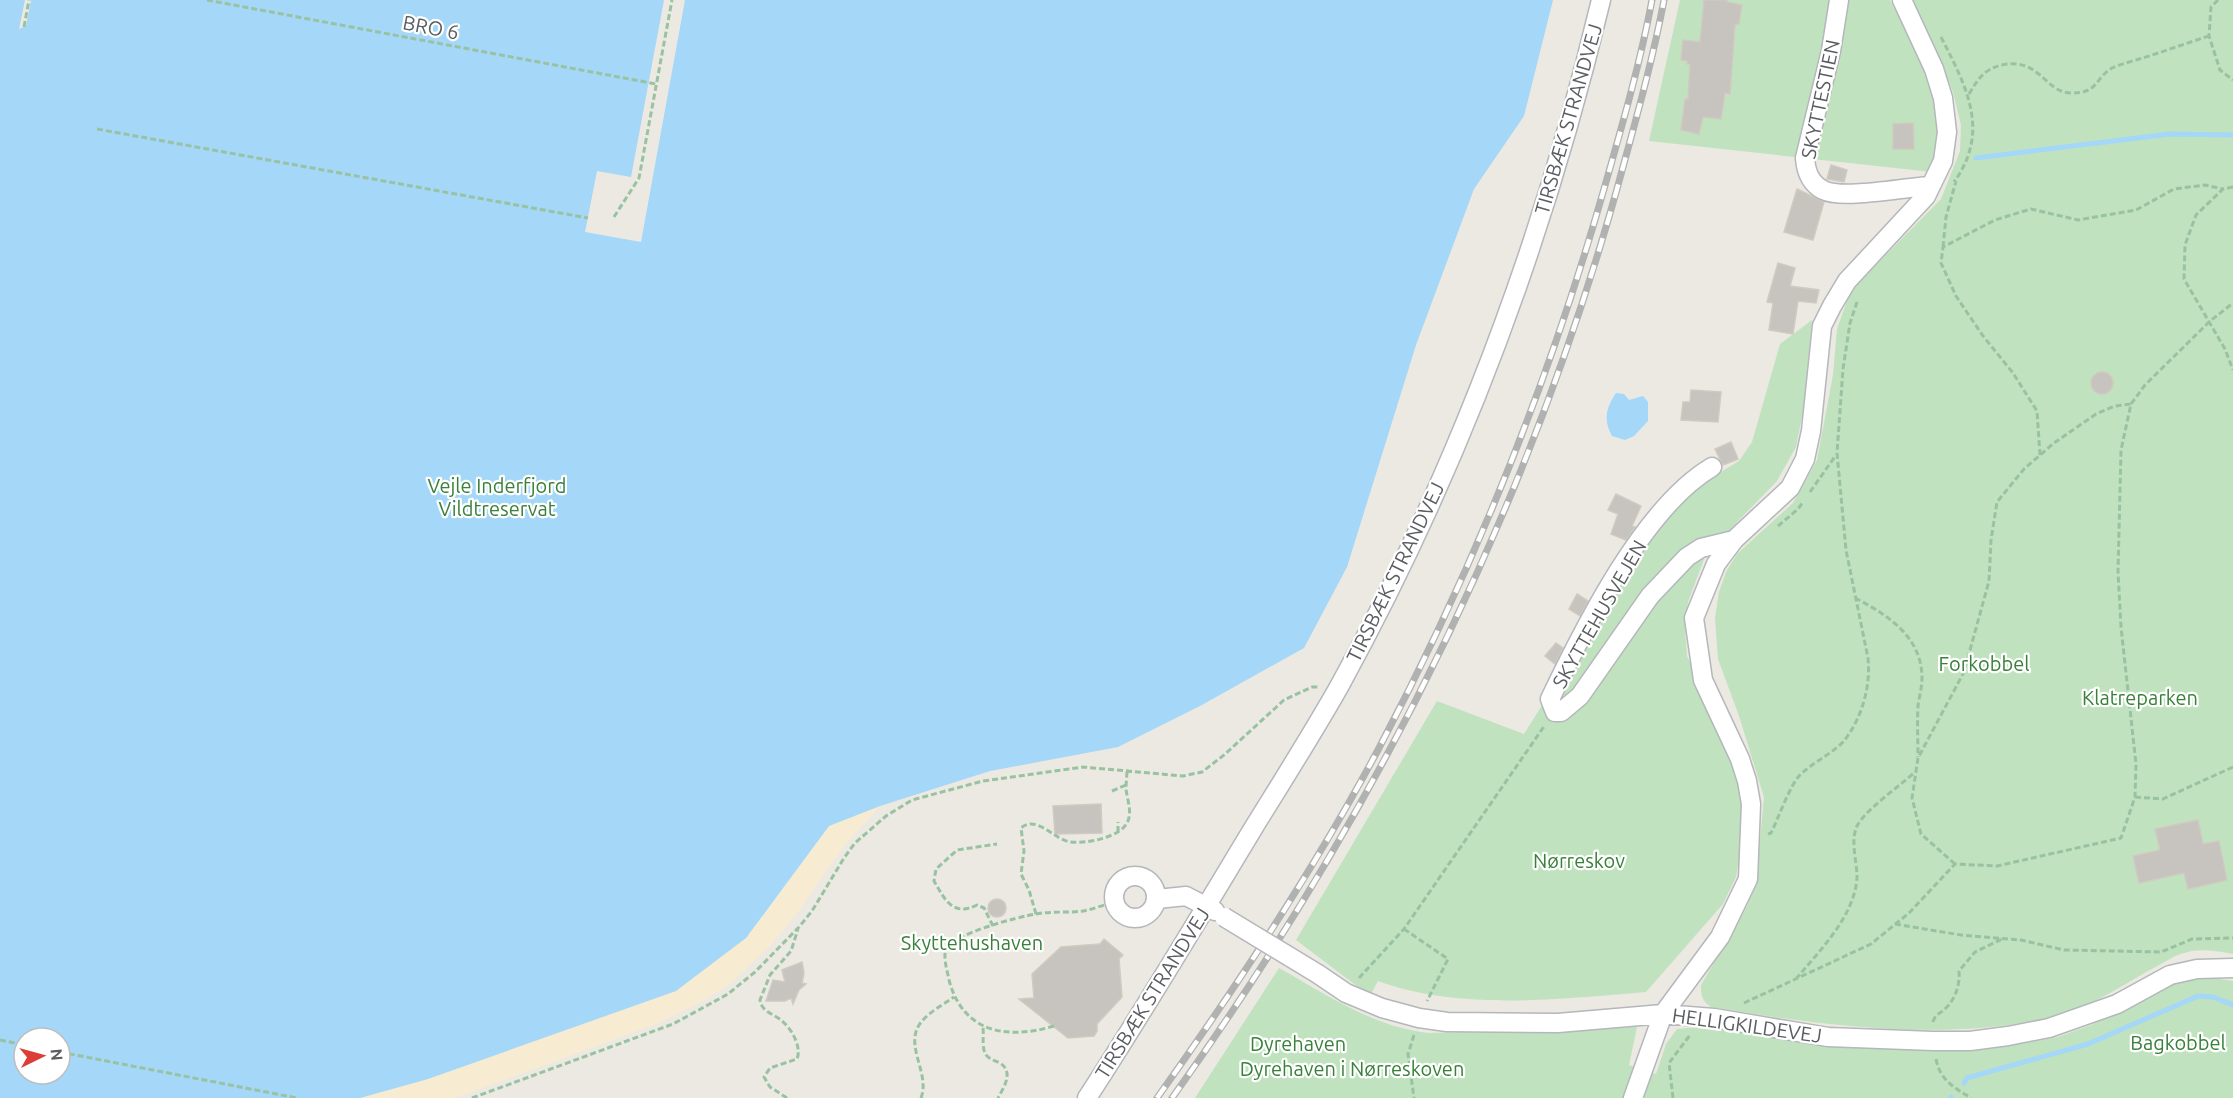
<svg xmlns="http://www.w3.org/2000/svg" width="2233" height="1098" font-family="Ubuntu,sans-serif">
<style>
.green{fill:#c0e2bf}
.sand{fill:#f7ecd1}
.water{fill:#a4d7f8;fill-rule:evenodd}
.pier{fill:#ebe9e1}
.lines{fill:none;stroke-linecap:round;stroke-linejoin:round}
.stream{stroke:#a4d7f8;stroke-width:5}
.building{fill:#c7c3be;stroke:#d0cac0;stroke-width:1.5}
.minor-casing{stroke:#b4b7bb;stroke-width:21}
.path{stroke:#99c2a3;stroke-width:3;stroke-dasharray:6 3;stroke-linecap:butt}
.minor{stroke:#fff;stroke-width:18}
.rail-casing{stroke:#b0b1b1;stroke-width:7}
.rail{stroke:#fff;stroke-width:4.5;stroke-dasharray:14;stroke-linecap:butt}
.minor-bridge-casing{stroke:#b4b7bb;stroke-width:21;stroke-linecap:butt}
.minor-bridge{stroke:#fff;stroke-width:18}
.labels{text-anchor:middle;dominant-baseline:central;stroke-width:4.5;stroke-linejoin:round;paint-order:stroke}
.street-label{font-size:20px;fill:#5a5d61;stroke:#fff}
.park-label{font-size:20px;fill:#3a803b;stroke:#fff}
</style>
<rect width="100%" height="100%" fill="#ebe9e1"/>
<!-- green -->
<path class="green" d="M1680,0H1890L1933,83L1939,133L1932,172L1649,141Z
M1913,0H2233V954C2217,951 2200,948 2184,953C2175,955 2167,961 2159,965C2123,984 2090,1009 2049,1018C1941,1042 1819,1025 1711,1007C1702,1001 1701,996 1701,985L1747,906L1756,884L1764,797L1739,716L1718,659L1715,618L1719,592L1726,572L1737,554L1793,503L1817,460L1833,375L1837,329L1848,298L1860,281L1941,199L1960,151L1961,125L1953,92Z
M1812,320L1804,406L1796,447L1777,481L1706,554L1688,602L1685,629L1687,656L1726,743L1738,779L1745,826L1736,877L1723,904L1646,992C1561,999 1459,1011 1378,981L1370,996L1296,940L1437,701L1524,734L1655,526L1706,481L1739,461L1752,442L1780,344Z
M1279,968C1327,995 1373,1027 1429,1033L1637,1027L1629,1065L1656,1074L1666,1044L1677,1029L1720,1025L1954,1051L1997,1048L2058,1037L2091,1025L2146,995L2171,984L2207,977L2233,981V1098H1195Z"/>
<!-- sand -->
<path class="sand" d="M880,806L843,847L797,913L773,943L732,982L703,1001L656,1024L455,1098H360L428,1079L746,938L829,826Z"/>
<!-- water -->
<path class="water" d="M0,0H1553L1524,116L1474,189L1416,345L1347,567L1304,648L1200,706L1118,747L990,771L880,806L829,826L746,938L676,991L428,1079L360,1098H0ZM24,1038H60V1074H24Z
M1616,393L1624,394L1629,400L1643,396L1648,402V421L1634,436L1625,440L1612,436C1603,420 1606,408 1616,393Z"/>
<!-- pier -->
<path class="pier" d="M25,0H31L26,26L19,29Z
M664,0H685L641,242L585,232L597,171L631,177Z"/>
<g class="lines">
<!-- stream -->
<path class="stream" d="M1976,158L2170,134L2233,135
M1964,1083L1967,1078L2088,1044L2198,996L2213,997L2233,1005
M1951,1098V1097"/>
</g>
<!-- building -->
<path class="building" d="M1704,0H1727V2L1742,5L1739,24H1735L1730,94L1725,93L1721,119L1703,117L1699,134L1681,130L1685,99H1688L1690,64H1687V61L1681,60L1683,40L1700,42Z
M1913,123L1914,149H1893V124Z
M1831,165L1847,170L1844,182L1827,179Z
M1797,189L1824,202L1813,240L1784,232Z
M1778,263L1795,268L1790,286L1819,290L1816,303L1798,301L1793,334L1769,330L1773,303L1767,302Z
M2091 383a11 11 0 1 1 22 0a11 11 0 1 1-22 0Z
M1691,390L1721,392L1718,422L1681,420L1683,402H1690Z
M1731,442L1738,459L1723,465L1715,449Z
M1616,494L1641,506L1632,526L1635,527L1626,540L1611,534L1618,514L1608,510Z
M1577,594L1588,601L1580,616L1569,609Z
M1556,643L1563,648L1555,664L1545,656Z
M1101,804L1102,833L1055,834L1053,806Z
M2198,820L2203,844L2219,841L2227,880L2188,889L2184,873L2139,883L2133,856L2160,850L2155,829Z
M988 908a9 9 0 1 1 18 0a9 9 0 1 1-18 0Z
M1104,939L1123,955L1119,959L1122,997L1097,1024V1031L1094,1036L1068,1038L1019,999L1034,998L1032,974L1061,947L1100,944Z
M802,962L804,973L802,983L806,984L799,990L793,1004L791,998L785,1001H766L773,980L785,982L782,970Z"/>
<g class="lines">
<!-- minor casing -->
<g class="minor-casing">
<path id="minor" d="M1839,0L1831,51L1805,158C1806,172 1810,183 1823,190C1843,200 1905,187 1931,186
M1712,467C1644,507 1584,628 1550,699L1555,712H1561L1580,696L1650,596L1687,557L1701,548L1734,540
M1114 897a21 21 0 1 1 42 0a21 21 0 1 1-42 0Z
M1157,899L1186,896L1215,911
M1318,974L1346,993L1382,1008L1419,1018L1447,1022L1558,1023L1663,1014L1714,1018L1828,1037L1933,1041H1970L2008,1036L2049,1028L2117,1004L2170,975L2197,969L2233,968
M1087,1098C1145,1009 1199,918 1254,827C1283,780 1313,733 1340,685C1458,470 1544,239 1601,0
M1633,1098L1663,1014L1720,937L1748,879L1751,804L1747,781L1740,759L1703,680L1694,618L1716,564L1734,540L1790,488L1805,459L1811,431L1822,326L1832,306L1847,281L1926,196L1943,161L1947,132L1943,98L1934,69L1902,0"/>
</g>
<!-- path -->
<path class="path" d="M207,0L656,84
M2218,0L2211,7L2209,36L2220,70L2233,80
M24,27L29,0
M1941,37C1966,86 1991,131 1954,182
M1969,94C1978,79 1984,69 2002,65C2040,57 2044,92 2071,93C2098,94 2095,78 2112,68C2121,64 2133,61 2143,58C2165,51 2187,43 2209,36
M97,129L588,218
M2233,187L2223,189L2196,215L2185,245L2184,279L2225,349L2233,370
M614,217L639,178L672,0
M1943,247L1946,217L1956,181
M2040,455L2037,411L2013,373L1983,336L1956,296L1941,263L1943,247L1995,220L2031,209L2078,220L2136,210L2174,189L2205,185L2223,189
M1810,492L1836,455
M1778,526L1798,509L1803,502
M1855,598C1888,615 1922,637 1922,678C1922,688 1919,697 1918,706C1917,723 1918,740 1918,757
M1112,791L1126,785
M2135,797L2163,799L2233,767
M1118,832V822
M1768,834L1771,833C1778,819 1790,785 1800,775C1813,762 1832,754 1844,741C1862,718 1871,686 1868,658L1846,550L1837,453L1843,369L1850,323L1857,302
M1955,864L1921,834L1912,798L1918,758L1964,672L1989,581L1991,540L1997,502L2024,469L2054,443L2096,414L2115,406L2131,404
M1036,914L1029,890L1021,874L1024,851L1021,828C1037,814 1055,841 1071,842C1087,844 1122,837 1128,821C1132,810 1127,799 1126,789C1126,782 1127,776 1127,770
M1895,924L1961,935L2021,940L2064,950L2161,952L2192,939L2233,938
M993,926L984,908L977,905C953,917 945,900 934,881L936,869L957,850L997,844
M1404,929L1448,959L1427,1001
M1359,978L1404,929L1545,725
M1796,979C1820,950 1855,916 1857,877C1857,861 1850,841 1857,826C1866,809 1900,786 1915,772
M1744,1003L1871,944L1909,913L1955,864L1997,866L2121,838L2135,797L2136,764L2121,627L2118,572L2121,450L2131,404L2145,385L2209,322L2233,303
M1933,1022C1935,1014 1940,1014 1946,1008C1956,998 1960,984 1959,971L1975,952L2002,939
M1054,1026C1007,1040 963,1033 949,980C947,969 943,959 946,948C957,933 1017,917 1036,914C1052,911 1068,913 1083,911C1093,909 1104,905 1114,902
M983,1028C984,1036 981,1050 987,1056C991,1060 996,1061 1000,1063C1014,1072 1004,1087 998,1098
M1414,1035L1408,1054L1414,1098
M0,1040L24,1045
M60,1052L297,1098
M1936,1059C1940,1080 1953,1087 1971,1098
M472,1098L673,1024L728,994L755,972L799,927L812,911L844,858L855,843L886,816L912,800L983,781L1083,767L1183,776L1202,772L1224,755L1284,700L1312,687H1319
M787,1098L770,1087L764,1077L770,1068L797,1059C802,1046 791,1028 781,1020C772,1013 762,1012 760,1000L770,975L791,951L798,929
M921,1098C931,1072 901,1043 923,1020C931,1011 944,1004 954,997
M1673,1098L1669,1063L1690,1035"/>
<!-- minor -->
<use href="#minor" class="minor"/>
<!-- rail casing -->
<g class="rail-casing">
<path id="rail" d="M1157,1098C1237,986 1314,870 1379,748C1473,570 1549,382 1604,189C1622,126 1640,64 1652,0
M1172,1098C1370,822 1525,517 1617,189C1634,126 1652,64 1664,0"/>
</g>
<!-- rail -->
<use href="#rail" class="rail"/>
<!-- minor-bridge casing -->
<g class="minor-bridge-casing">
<path id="minor-bridge" d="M1224,917L1318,974"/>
</g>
<!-- minor-bridge -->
<use href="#minor-bridge" class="minor-bridge"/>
</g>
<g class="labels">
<!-- street labels -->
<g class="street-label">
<text transform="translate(431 27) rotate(11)">BRO 6</text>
<text transform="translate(1820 99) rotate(-78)">SKYTTESTIEN</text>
<text transform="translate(1568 119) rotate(-74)">TIRSBÆK STRANDVEJ</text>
<text transform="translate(1395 572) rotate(-64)">TIRSBÆK STRANDVEJ</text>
<text transform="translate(1599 614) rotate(-60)">SKYTTEHUSVEJEN</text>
<text transform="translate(1152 993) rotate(-58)">TIRSBÆK STRANDVEJ</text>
<text transform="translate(1747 1025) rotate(8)">HELLIGKILDEVEJ</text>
</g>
<!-- park labels -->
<g class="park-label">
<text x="497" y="485">Vejle Inderfjord<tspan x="497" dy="23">Vildtreservat</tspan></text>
<text x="1984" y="663">Forkobbel</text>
<text x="2140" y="697">Klatreparken</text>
<text x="1579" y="860">Nørreskov</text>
<text x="972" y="942">Skyttehushaven</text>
<text x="2178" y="1042">Bagkobbel</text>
<text x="1298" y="1043">Dyrehaven</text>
<text x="1352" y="1068">Dyrehaven i Nørreskoven</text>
</g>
</g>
<!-- north arrow -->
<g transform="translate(42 1056) rotate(85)"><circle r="28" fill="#ffffff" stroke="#bdbec0" stroke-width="1.5"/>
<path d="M0-4.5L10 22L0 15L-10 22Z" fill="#dc3e37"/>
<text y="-9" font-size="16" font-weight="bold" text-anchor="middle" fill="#5a5d61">N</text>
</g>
</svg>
